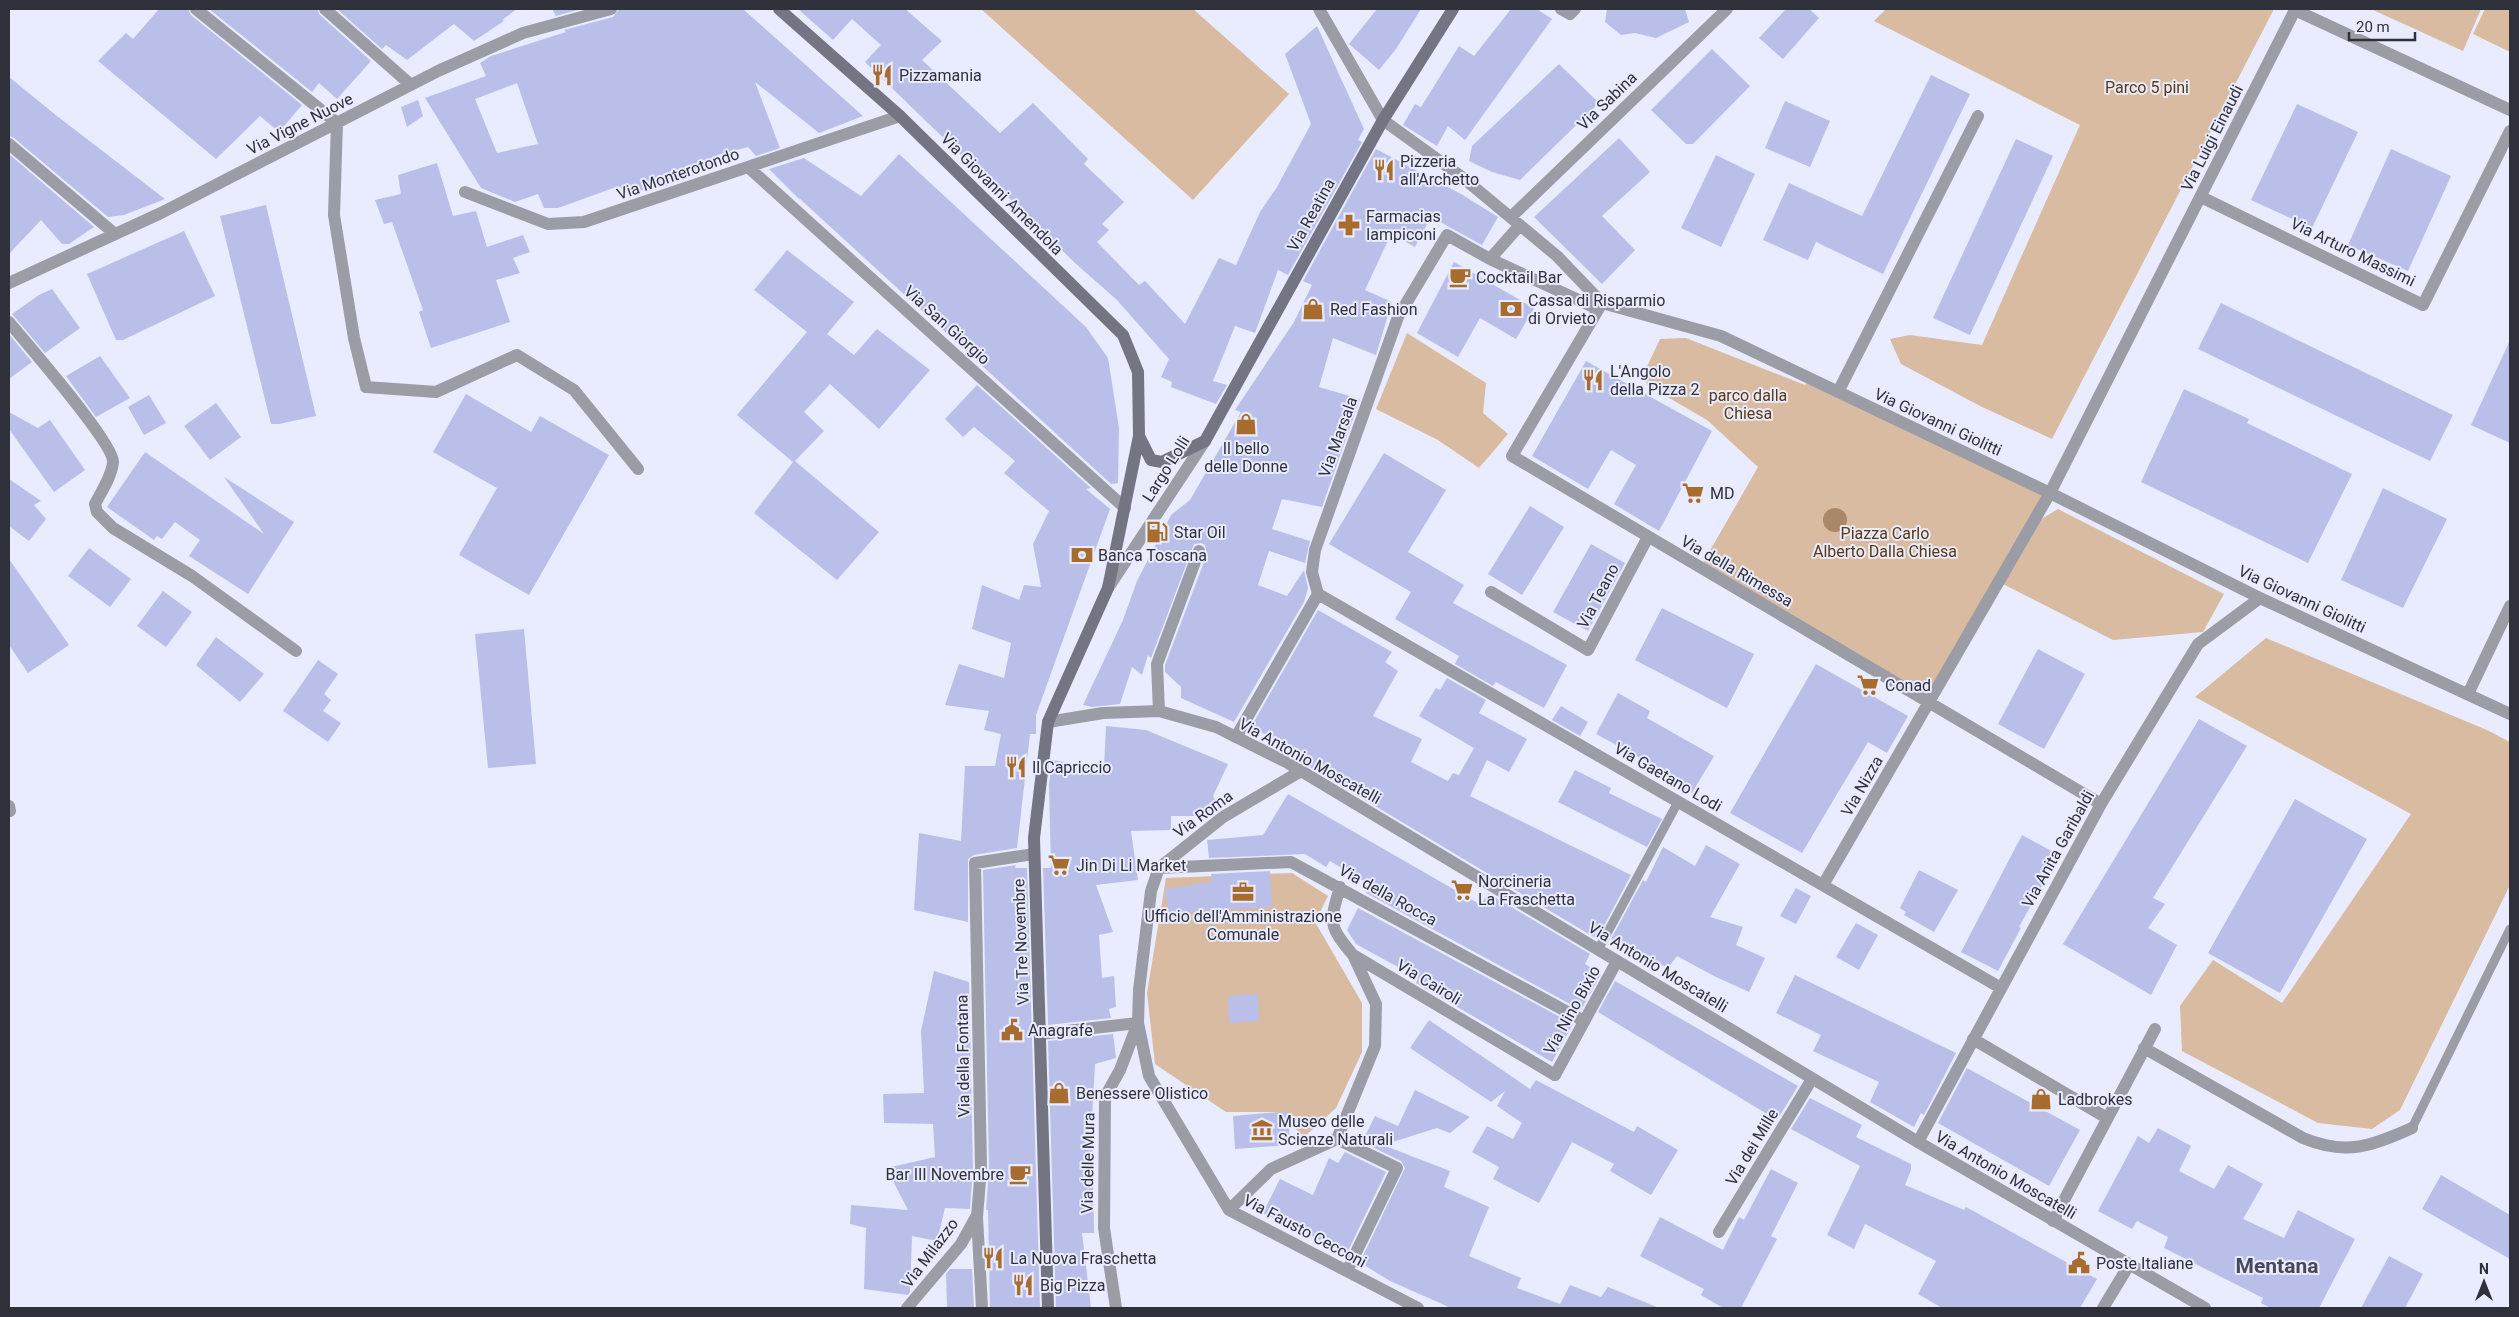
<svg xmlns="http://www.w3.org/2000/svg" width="2519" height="1317" font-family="Roboto,sans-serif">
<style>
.green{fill:#d8bba0}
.water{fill:#a98768}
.building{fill:#babfea;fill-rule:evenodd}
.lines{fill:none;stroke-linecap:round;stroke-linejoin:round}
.service{stroke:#9a9ca6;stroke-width:9}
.pedestrian{stroke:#9a9ca6;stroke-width:12}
.minor{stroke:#9a9ca6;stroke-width:12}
.tertiary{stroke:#9a9ca6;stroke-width:12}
.secondary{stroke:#737583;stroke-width:12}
.labels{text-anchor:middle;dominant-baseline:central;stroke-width:4;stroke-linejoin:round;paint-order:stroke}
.poi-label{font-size:16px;fill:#2f313a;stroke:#e9ebff;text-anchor:start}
.park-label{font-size:16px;fill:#5a370f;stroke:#e9ebff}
.street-label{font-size:16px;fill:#2f313a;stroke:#e9ebff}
.district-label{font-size:21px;font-weight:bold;fill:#46485c;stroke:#e9ebff}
</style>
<rect width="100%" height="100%" fill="#e9ebff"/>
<!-- green -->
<path class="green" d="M981,9H1193L1289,94L1193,200Z
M1886,9H2274L2052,439L1982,407L1901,364L1890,339L1910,335L1982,345L2080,125L1874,21Z
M2371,9H2481L2463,51Z
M2485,9H2510V52L2473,34Z
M1407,333L1486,383L1483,413L1508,434L1479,468L1438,440L1376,409Z
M1686,338L1805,385L1809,378L2050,493L2033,524L2058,509L2224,594L2203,632L2113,640L1999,582L1929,703L1700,568L1758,467L1707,420L1647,385L1644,373L1660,339Z
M2266,638L2487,730L2510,742V885L2400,1110L2372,1129L2318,1123L2182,1051L2180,1006L2213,960L2282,1003L2411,814L2195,697Z
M1292,873L1328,896L1315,922L1362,1003V1052L1336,1108L1304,1137L1279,1112H1226L1155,1064L1147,993L1166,878Z"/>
<!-- water -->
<path class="water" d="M1823 520a12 12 0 1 1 24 0a12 12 0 1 1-24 0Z"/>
<!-- building -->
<path class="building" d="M159,9H188L191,15L302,105L279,132L260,116L216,159L98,61L126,33L133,39Z
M209,9H317L320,15L371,61L337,99L319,83L312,92Z
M337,9H517L502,20L504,21L474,41L454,24L407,60L386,45L382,49Z
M552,9H581L556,16Z
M619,9H743L863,116L819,133L755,82L780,148L756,156L748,147L717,155L721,165L662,187L626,193L619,186L558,208H544L538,194L515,202L481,188L425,98L486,76L480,63L491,56L566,32L564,30L613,17ZM517,83L538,144L497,153L475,99Z
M798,9H905L942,41L922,60L1000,133L1033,103L1088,159L1084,164L1124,202L1102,224L1109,230L1097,242L1139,285L1145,281L1185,324L1219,258L1236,265L1260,212L1277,187L1311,124L1285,54L1317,26L1364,129L1358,140L1362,142L1288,275L1278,270L1255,333L1235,326L1213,381L1227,385L1216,404L1171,387L1172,382L1161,377L1169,359L1117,300L1075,263L994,183L992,185L865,62L881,45L852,19L833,40Z
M1377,9H1421L1396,49L1379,70L1349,44Z
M1511,9H1537L1552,19L1465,140L1448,126L1437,146L1403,125L1415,104L1421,107L1459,46L1474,56Z
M1607,9H1685L1689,22L1656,38L1635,33L1621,35L1605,22Z
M1786,9H1809L1819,18L1783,59L1759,38Z
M1712,49L1750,86L1693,144H1686L1651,110Z
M1559,64L1599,103L1520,180L1492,172L1469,161L1472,146Z
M1931,75L1970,94L1883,274L1816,242L1808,260L1763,240L1789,183L1862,216Z
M9,77L57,116L165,199L124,215L108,217L14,138L9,136Z
M418,100L423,116L407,127L401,107Z
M1785,101L1830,121L1810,167L1765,148Z
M2297,104L2358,132L2312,228L2251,200Z
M1619,138L1650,172L1602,216L1635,250L1602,284L1534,217Z
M2016,139L2053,156L1970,335L1933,318Z
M1376,149L1461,194L1498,217L1482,245L1431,217L1415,247L1391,234L1365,290L1392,302L1376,355L1333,338L1319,387L1360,399L1322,507L1282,499L1272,529L1310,541L1305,563L1269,551L1258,585L1287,596L1304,570L1308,588L1304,602L1234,722L1181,698V687L1165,672V665L1207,554L1205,545L1201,543L1194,544L1151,658L1148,655L1142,675L1132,667L1120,704L1092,707L1083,705L1123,620L1137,581L1171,515L1190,500L1241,412L1235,410L1294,322L1312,285L1303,281Z
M2391,149L2451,176L2408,271L2348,245Z
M9,154L94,227L69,244H62L41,220L9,254Z
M899,154L1086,327L1108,358L1119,428L1118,483L1111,484L799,198L800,200L769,169L804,158L861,196Z
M1716,155L1755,174L1721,247L1681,228Z
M437,163L453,216L476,211L487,247L523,235L530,252L513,258L520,273L496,280L510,322L431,348L419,312L423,310L392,222L384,224L375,200L401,194L398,175Z
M266,205L316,416L279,424H271L220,216Z
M184,231L215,296L123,340H116L87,274Z
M787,250L854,302L827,334L854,355L877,329L930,370L879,429L830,384L804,412L824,431L795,461L879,532L837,580L754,513L793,462L737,415L807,332L754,290Z
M1454,262L1534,308L1516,339L1480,318L1458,357L1417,333Z
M52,289L80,328L45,353L12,314L39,295Z
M2221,303L2453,415L2430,461L2198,349Z
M9,334L32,362L9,379Z
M2510,340V443L2471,425Z
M100,356L130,398L96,417L66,376Z
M1586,361L1712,431L1659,531L1614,504L1636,465L1611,450L1588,489L1532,456Z
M977,385L1091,488L1086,489L1110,509L1036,715V734H1030L1017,848L974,855L968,859V922L914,910L919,833L961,841L965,766H995L1001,734L984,730L989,711L945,705L959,664L1004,678L1011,643L972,629L982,585L1019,600L1024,585L1041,587L1033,544L1049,511L1004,473L1015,461L974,427L963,437L945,419Z
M2184,389L2249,419L2247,423L2352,474L2308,563L2141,482Z
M466,394L531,432L540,416L609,455L529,595L459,555L497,488L433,452Z
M149,395L166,423L144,435L128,407Z
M216,403L241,437L210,460L184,426Z
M9,412L38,428L50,420L85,470L54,492L9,429Z
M145,452L264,534L224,477L294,522L248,594L189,556L200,540L175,522L162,539L157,536L154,540L107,507Z
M1384,453L1446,490L1408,552L1464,585L1453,603L1567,665L1544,708L1496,682L1493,686L1455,664L1459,656L1395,619L1411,592L1329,544Z
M9,479L41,501L34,505L46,519L29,541L9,526Z
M2383,488L2447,519L2403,608L2341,580Z
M1530,506L1564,527L1522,595L1488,574Z
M1591,544L1625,563L1588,631L1553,612Z
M89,548L131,579L110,607L68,576Z
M9,559L69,645L28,673L9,645Z
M163,591L192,612L166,647L137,626Z
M1662,608L1754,654L1727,708L1635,660Z
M1318,610L1392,652L1385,662L1398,671L1373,716L1422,739L1411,762L1448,781L1453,773L1459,775L1474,748L1419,716L1436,688L1440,690L1447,678L1486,700L1479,713L1527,739L1509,772L1487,760L1470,796L1631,875L1597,939L1295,758L1299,752L1251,727Z
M524,629L536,764L488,768L475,634Z
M216,637L264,674L240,702L196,665Z
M2038,649L2085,674L2044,749L1998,724Z
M318,660L338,674L324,694L331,700L323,711L341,723L328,742L283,711Z
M1816,664L1908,716L1887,753L1868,742L1802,853L1730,813Z
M1618,693L1650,711L1647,718L1714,756L1692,793L1643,765L1646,761L1596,734Z
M1561,706L1588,722L1580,736L1552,720Z
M2199,719L2247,746L2153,898L2165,904L2148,928L2177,945L2151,995L2063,944Z
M1106,726L1146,730L1228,764L1213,796L1218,806L1206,816H1171V830L1131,831L1138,880L1096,885L1113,932L1099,935L1102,978L1114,976L1116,1007L1109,1009L1111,1018L1048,1025L1043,868H1051L1049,785L1052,760L1104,768Z
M1575,770L1611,788L1609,793L1662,819L1647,847L1558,802Z
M1288,794L1481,905L1488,893L1590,954L1585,964L1601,974L1581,1010L1366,893L1370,885L1330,861L1326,867L1305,854L1209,858L1207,840L1263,835Z
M2295,799L2367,839L2280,993L2208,953Z
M2022,835L2059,855L2019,927L2021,928L1998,971L1961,952Z
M1706,845L1740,864L1710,917L1743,927L1736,945L1765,958L1749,992L1714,976L1677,956L1668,968L1611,939L1643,880L1646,882L1663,847L1695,866Z
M1016,865L1015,868H1027L1040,1308H990L988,1210H986L989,1168L983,870Z
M1919,870L1958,890L1934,932L1904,915L1906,912L1900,908Z
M1270,871L1272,907L1199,911L1169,915L1165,889L1212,882L1211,874Z
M1796,888L1811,896L1796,924L1780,916Z
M1358,908L1573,1024L1552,1062L1416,983L1418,978L1356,944L1347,930Z
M1856,923L1878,935L1859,970L1836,957Z
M934,971L969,982L973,1168L970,1209L945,1208L937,1241L912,1236L910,1292L908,1295L864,1289L866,1228L850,1224L851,1205L908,1210L894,1183L891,1167L935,1157L933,1124L884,1123L883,1094L924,1093L921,1031Z
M1795,975L1956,1053L1924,1115L1921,1113L1914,1127L1870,1102L1879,1082L1813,1051L1821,1035L1776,1013Z
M1615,981L1798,1086L1777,1120L1598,1012Z
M1258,994L1259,1021L1229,1023L1228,996Z
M1429,1020L1530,1089L1536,1080L1634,1132L1637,1126L1678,1150L1651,1195L1610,1171L1614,1164L1572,1142L1539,1203L1493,1179L1499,1167L1472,1152L1487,1126L1513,1139L1522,1123L1497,1106L1505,1091L1491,1102L1410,1048Z
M1113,1034L1116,1058L1095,1064L1092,1119L1094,1233H1082L1091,1308H1056L1048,1041Z
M1967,1068L2080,1130L2049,1186L1938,1123Z
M1415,1090L1470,1117L1450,1133L1437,1128L1383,1145L1450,1171L1444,1187L1489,1207L1469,1256L1521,1278L1517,1288L1560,1304L1570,1285L1601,1297L1608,1287L1659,1308H1451L1390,1281L1364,1265L1365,1262L1361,1260L1405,1168L1401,1161L1362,1142L1375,1116L1398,1126Z
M1810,1098L1862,1125L1856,1137L1911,1164V1170L1905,1185L1964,1210L1966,1207L2097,1279L2080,1308H1942L1918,1294L1936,1261L1865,1224L1854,1249L1827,1235L1860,1166L1791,1129Z
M1288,1111L1290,1145L1235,1149L1233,1116Z
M2158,1128L2191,1146L2179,1171L2214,1189L2228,1165L2263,1184L2243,1219L2284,1238L2298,1210L2355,1239L2319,1308H2271L2261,1303L2263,1298L2164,1248L2168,1237L2137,1221L2132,1229L2098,1211L2138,1136L2149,1143Z
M1345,1152L1386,1172L1347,1253L1263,1213L1280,1179L1313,1195L1329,1158L1338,1163Z
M1771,1169L1798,1183L1771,1236L1777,1239L1741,1308H1723L1701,1295L1704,1289L1640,1256L1660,1217L1723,1250L1739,1217L1744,1220Z
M2441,1175L2510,1215V1259L2422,1209Z
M2389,1256L2423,1274L2405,1308H2361Z
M950,1269H972L974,1308H947L946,1274Z"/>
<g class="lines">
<!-- service -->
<path class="service" d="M1598,950L1678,802
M2412,1128L2510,929"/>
<!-- pedestrian -->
<path class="pedestrian" d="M1040,1034L1138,1023
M1555,1075L1617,961
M2103,1308L2129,1265"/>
<!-- minor -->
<path class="minor" d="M196,9L337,123L334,215L354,338L366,387L436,392L517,355L574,390L638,469
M325,9L411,85
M1319,9L1383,120L1462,177L1557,256L1602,303L1721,336L2050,493L2260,598L2510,714
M1561,9L1570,14L1575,9
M9,144L115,234
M748,167L1125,508
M465,192L548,224L584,222L900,116
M2201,197L2423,305L2510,131
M1511,217L1727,9
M1490,259L1520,225
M9,283L161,213L438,71L523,33L611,9
M1602,303L1512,456L2101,804
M9,322C25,342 114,443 113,462C112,476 101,492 95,504L97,512L113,528L192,576L296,651
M1838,392L1978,116
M1491,592L1588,650L1648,537
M1318,594L2001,988
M2468,694L2510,606
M1159,711L1157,664L1199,551
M1236,737L1318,594L1312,572L1315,550L1398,317L1447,235L1490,259L1598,309
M1301,771L1223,817L1159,868L1151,891L1139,990L1138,1023L1149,1076L1229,1210L1418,1308
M9,806L10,811
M1159,868L1291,862L1584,1021
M1823,885L2050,493L2295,10L2510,110
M1340,887C1329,924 1329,926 1353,955L1555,1075
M1973,1039L2107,1118
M2144,1048L2303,1138C2346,1156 2372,1146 2412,1128
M1337,1139L1397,1168L1347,1271
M1918,1142L2101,804L2198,644L2260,598
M1229,1210L1271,1169L1337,1139L1375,1046L1376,1004L1353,955
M2053,1221L2155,1029
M1719,1232L1812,1079
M907,1308L961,1244L976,1217
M982,1308L977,1217L981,1168L975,863L1034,854
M1116,1308L1104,1228L1105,1097L1120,1070L1138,1023"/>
<!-- tertiary -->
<path class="tertiary" d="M1108,588L1205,441
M1048,722L1103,713L1159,711L1216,727L1288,763L1918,1142L2205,1308"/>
<!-- secondary -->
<path class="secondary" d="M779,9L900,116L1123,335L1138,372L1139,436L1108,588L1048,722L1034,838L1048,1308
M1139,436L1151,460L1162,462L1205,441L1383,120L1453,9"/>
</g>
<!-- icons -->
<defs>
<g id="restaurant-bare" transform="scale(1.725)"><path d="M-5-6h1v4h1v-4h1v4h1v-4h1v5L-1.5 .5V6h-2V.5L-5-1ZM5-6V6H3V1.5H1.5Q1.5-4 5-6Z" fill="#a86d2e" stroke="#e9ebff" stroke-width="2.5" paint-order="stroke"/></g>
<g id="pharmacy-bare" transform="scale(1.725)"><path d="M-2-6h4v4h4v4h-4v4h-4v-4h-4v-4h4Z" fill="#a86d2e" stroke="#e9ebff" stroke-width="2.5" paint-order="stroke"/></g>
<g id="cafe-bare" transform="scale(1.725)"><path d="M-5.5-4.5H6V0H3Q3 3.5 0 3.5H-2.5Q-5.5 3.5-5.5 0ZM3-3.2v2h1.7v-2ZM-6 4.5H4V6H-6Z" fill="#a86d2e" stroke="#e9ebff" stroke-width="2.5" paint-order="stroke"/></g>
<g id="shop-bare" transform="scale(1.725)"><path d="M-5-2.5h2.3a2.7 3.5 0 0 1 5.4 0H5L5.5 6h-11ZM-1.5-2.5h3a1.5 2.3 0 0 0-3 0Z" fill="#a86d2e" stroke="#e9ebff" stroke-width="2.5" paint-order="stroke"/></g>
<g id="bank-bare" transform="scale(1.725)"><path d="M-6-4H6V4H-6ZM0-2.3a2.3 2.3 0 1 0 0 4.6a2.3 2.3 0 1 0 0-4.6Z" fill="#a86d2e" stroke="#e9ebff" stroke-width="2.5" paint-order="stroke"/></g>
<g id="supermarket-bare" transform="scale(1.725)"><path d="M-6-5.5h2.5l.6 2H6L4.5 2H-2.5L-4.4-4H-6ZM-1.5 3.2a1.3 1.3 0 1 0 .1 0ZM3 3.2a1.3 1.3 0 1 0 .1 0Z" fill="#a86d2e" stroke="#e9ebff" stroke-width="2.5" paint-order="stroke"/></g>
<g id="fuel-bare" transform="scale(1.725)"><path d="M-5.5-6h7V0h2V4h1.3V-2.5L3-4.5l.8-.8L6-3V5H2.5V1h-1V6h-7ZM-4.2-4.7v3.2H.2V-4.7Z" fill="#a86d2e" stroke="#e9ebff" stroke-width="2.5" paint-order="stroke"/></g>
<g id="office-bare" transform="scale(1.725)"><path d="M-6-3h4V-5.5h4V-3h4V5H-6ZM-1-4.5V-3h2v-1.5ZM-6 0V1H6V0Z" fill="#a86d2e" stroke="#e9ebff" stroke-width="2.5" paint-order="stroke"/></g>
<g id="civic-bare" transform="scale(1.725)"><path d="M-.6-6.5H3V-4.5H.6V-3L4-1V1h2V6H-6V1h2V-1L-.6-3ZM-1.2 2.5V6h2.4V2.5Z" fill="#a86d2e" stroke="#e9ebff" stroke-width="2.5" paint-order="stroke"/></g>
<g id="museum-bare" transform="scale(1.725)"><path d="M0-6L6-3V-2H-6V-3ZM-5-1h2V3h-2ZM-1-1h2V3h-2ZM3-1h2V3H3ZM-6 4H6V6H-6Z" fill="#a86d2e" stroke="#e9ebff" stroke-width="2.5" paint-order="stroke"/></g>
</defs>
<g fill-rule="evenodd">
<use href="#restaurant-bare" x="882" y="75"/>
<use href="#restaurant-bare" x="1384" y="170"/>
<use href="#pharmacy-bare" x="1349" y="225"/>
<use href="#cafe-bare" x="1460" y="277"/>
<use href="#shop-bare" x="1313" y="309"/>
<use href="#bank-bare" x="1511" y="309"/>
<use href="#restaurant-bare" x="1593" y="380"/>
<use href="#shop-bare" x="1246" y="424"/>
<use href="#supermarket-bare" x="1693" y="493"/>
<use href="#fuel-bare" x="1157" y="532"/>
<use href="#bank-bare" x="1082" y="555"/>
<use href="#supermarket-bare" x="1868" y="685"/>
<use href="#restaurant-bare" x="1016" y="767"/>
<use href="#supermarket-bare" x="1059" y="865"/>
<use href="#supermarket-bare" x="1462" y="890"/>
<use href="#office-bare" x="1243" y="892"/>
<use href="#civic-bare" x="1012" y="1030"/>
<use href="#shop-bare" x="1059" y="1093"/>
<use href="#shop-bare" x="2041" y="1099"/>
<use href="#museum-bare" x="1262" y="1130"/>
<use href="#cafe-bare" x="1020" y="1174"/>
<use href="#restaurant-bare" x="993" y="1258"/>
<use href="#civic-bare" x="2079" y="1263"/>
<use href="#restaurant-bare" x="1023" y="1285"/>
</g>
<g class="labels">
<!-- poi labels -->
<g class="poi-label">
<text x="899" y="75">Pizzamania</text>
<text x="1400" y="161">Pizzeria<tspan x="1400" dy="18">all'Archetto</tspan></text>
<text x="1366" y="216">Farmacias<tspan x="1366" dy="18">Iampiconi</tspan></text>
<text x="1476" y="277">Cocktail Bar</text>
<text x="1528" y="300">Cassa di Risparmio<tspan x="1528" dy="18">di Orvieto</tspan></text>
<text x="1330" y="309">Red Fashion</text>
<text x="1610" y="371">L'Angolo<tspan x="1610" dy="18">della Pizza 2</tspan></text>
<text x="1246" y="448" text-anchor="middle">Il bello<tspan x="1246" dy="18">delle Donne</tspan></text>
<text x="1710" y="493">MD</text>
<text x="1174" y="532">Star Oil</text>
<text x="1098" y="555">Banca Toscana</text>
<text x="1885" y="685">Conad</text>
<text x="1032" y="767">Il Capriccio</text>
<text x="1076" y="865">Jin Di Li Market</text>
<text x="1478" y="881">Norcineria<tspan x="1478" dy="18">La Fraschetta</tspan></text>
<text x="1243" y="916" text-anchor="middle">Ufficio dell'Amministrazione<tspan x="1243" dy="18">Comunale</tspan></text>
<text x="1028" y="1030">Anagrafe</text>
<text x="1076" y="1093">Benessere Olistico</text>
<text x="2058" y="1099">Ladbrokes</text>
<text x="1278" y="1121">Museo delle<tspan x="1278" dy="18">Scienze Naturali</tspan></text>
<text x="1004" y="1174" text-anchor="end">Bar III Novembre</text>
<text x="1010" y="1258">La Nuova Fraschetta</text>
<text x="2096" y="1263">Poste Italiane</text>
<text x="1040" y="1285">Big Pizza</text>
</g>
<!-- park labels -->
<g class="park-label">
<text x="2147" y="87">Parco 5 pini</text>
<text x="1748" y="395">parco dalla<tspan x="1748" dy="18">Chiesa</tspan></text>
<text x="1885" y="533">Piazza Carlo<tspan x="1885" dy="18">Alberto Dalla Chiesa</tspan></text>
</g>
<!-- street labels -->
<g class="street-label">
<text transform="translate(1607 101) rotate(-44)">Via Sabina</text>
<text transform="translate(300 124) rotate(-27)">Via Vigne Nuove</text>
<text transform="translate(2212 138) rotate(-63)">Via Luigi Einaudi</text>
<text transform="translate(678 174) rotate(-19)">Via Monterotondo</text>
<text transform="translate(1002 194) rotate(45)">Via Giovanni Amendola</text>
<text transform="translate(1311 215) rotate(-61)">Via Reatina</text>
<text transform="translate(2353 252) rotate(26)">Via Arturo Massimi</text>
<text transform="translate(947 325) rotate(42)">Via San Giorgio</text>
<text transform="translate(1938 422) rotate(25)">Via Giovanni Giolitti</text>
<text transform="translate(1338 437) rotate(-70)">Via Marsala</text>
<text transform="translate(1166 469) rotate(-58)">Largo Lolli</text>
<text transform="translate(1737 571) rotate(30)">Via della Rimessa</text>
<text transform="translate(1598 596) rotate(-62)">Via Teano</text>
<text transform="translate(2302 599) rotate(25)">Via Giovanni Giolitti</text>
<text transform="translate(1310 761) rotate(29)">Via Antonio Moscatelli</text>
<text transform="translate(1668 777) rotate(30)">Via Gaetano Lodi</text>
<text transform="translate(1862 786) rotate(-60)">Via Nizza</text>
<text transform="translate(1203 814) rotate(-36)">Via Roma</text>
<text transform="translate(2058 849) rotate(-61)">Via Anita Garibaldi</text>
<text transform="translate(1388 895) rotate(29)">Via della Rocca</text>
<text transform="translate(1021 942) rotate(-92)">Via Tre Novembre</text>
<text transform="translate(1658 967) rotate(31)">Via Antonio Moscatelli</text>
<text transform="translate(1429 982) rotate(31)">Via Cairoli</text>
<text transform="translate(1572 1010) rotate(-61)">Via Nino Bixio</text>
<text transform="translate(963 1056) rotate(-91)">Via della Fontana</text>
<text transform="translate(1752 1147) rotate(-59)">Via dei Mille</text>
<text transform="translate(1088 1163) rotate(-89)">Via delle Mura</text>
<text transform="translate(2006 1175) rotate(30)">Via Antonio Moscatelli</text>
<text transform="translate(1305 1231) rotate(28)">Via Fausto Cecconi</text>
<text transform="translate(930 1253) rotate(-53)">Via Milazzo</text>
</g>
<!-- district labels -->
<g class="district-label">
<text x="2277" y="1266">Mentana</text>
</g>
</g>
<!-- border -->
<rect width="2519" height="1317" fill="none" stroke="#2f313a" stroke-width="20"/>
<!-- north arrow -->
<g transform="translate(2484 1282)" stroke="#e9ebff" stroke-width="4" paint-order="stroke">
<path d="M0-4L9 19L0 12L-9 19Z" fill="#2f313a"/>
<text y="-8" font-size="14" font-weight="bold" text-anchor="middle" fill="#2f313a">N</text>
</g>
<!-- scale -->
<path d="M2349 32v8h66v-8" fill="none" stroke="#2f313a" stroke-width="2.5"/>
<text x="2356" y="32" font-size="15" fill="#2f313a" stroke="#e9ebff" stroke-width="4" paint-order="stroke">20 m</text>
</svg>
